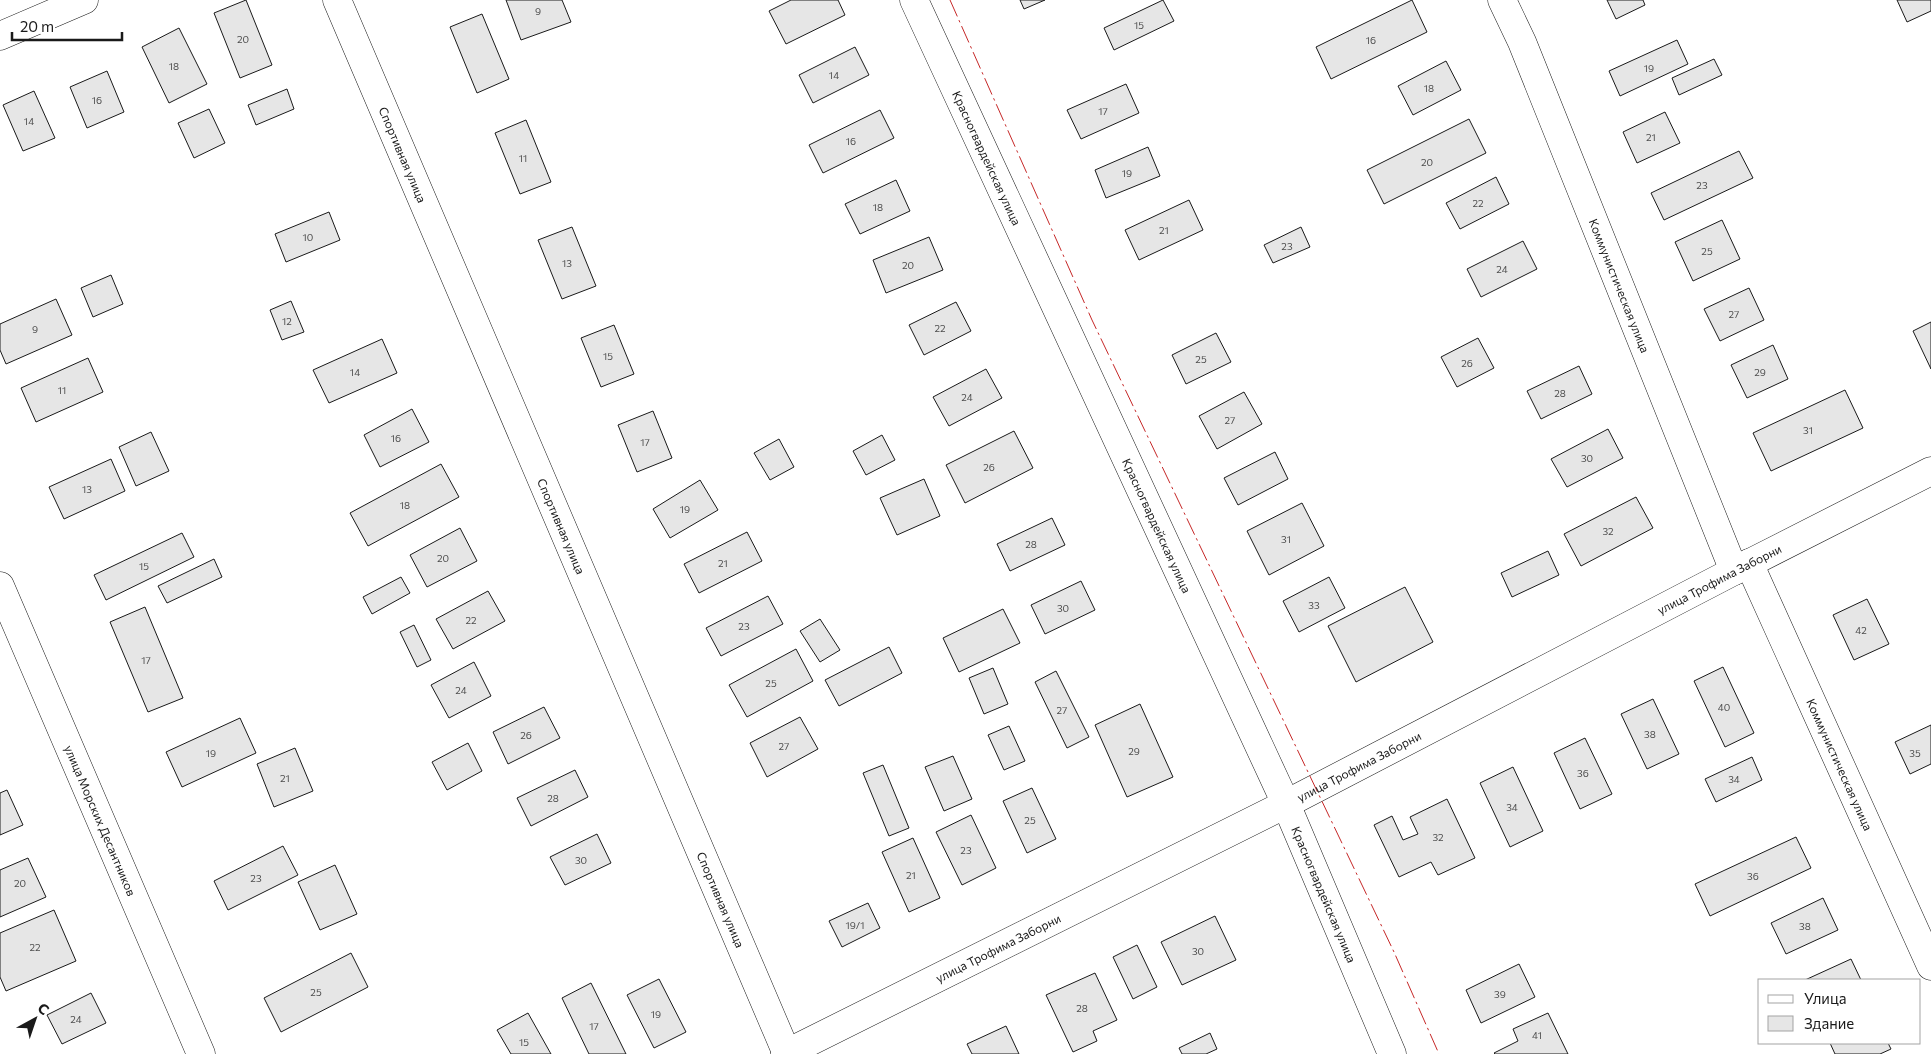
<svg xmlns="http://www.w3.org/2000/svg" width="1931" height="1054" font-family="Commissioner,sans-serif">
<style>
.building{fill:#e6e6e6;stroke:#1a1a1a}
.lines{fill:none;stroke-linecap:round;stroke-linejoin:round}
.minor-casing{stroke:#1a1a1a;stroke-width:29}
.minor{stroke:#fff;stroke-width:28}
.power{stroke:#c62828;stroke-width:1;stroke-dasharray:18 4 2.5 4;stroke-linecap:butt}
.labels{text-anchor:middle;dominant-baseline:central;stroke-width:4;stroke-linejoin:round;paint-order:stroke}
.number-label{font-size:10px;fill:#4d4d4d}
.street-label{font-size:12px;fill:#1a1a1a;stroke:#fff}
</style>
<rect width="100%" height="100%" fill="#fff"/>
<!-- building -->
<path class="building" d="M246,0L272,65L240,78L214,13Z
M506,0H562L571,22L521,40Z
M791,0H838L845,15L786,44L769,11Z
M1020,0H1045L1024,9Z
M1163,0L1174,21L1114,50L1104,28Z
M1412,0L1427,32L1331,79L1316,47Z
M1607,0H1643L1645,5L1616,19Z
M1897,0H1931V11L1907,22Z
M482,14L509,79L477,93L450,27Z
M179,28L207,84L169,103L142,47Z
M1677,40L1688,64L1620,96L1609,71Z
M855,47L869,75L813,103L799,75Z
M1714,59L1722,75L1679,95L1672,78Z
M1446,61L1461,90L1413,115L1398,86Z
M107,71L124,112L87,128L70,87Z
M1126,84L1139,113L1081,139L1067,110Z
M287,89L294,109L256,125L248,105Z
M34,91L55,138L23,151L3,105Z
M209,109L225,143L194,158L178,123Z
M880,110L894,138L823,173L809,145Z
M1665,112L1680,143L1637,163L1623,132Z
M1469,119L1486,153L1384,204L1367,170Z
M526,120L551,182L520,194L495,133Z
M1148,147L1160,176L1106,198L1095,170Z
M1739,151L1753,178L1664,220L1651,193Z
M1496,177L1509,204L1460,229L1446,203Z
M896,180L910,211L860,234L845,204Z
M1189,200L1203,230L1139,260L1125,230Z
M329,212L340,240L286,262L275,234Z
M1722,220L1740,259L1693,281L1675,242Z
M572,227L596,286L562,299L538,240Z
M1301,227L1310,247L1273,263L1264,245Z
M929,237L943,270L886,293L873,260Z
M1523,241L1537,269L1481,297L1467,269Z
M111,275L123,304L93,317L81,288Z
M1749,288L1764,320L1720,341L1704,309Z
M56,299L72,335L6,364L0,350V324Z
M291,301L304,332L282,340L270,310Z
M956,302L971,331L924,355L909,325Z
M1931,322V369L1913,331Z
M614,325L634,374L601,387L581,338Z
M1216,333L1231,362L1186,384L1172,355Z
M1478,338L1494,368L1457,387L1441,357Z
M382,339L397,373L329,403L313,370Z
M1773,345L1788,379L1747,398L1731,365Z
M88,358L103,392L36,422L21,388Z
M1579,366L1592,394L1541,419L1527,391Z
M986,369L1002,398L949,426L933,397Z
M1845,390L1863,428L1771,471L1753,433Z
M1244,392L1262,424L1217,449L1199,416Z
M412,409L429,442L380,467L364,435Z
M653,411L672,458L637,472L618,425Z
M1608,429L1623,458L1567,487L1551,459Z
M1014,431L1033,468L965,503L946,465Z
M151,432L169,471L136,486L119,447Z
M882,435L895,460L866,475L853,451Z
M779,439L794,467L770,480L754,453Z
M1275,452L1288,479L1238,505L1224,478Z
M111,459L125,491L64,519L49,487Z
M441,464L459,497L368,546L350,513Z
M924,479L940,516L897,535L880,498Z
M700,480L718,510L670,538L653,509Z
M1636,497L1653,528L1581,566L1564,534Z
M1302,503L1324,546L1269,575L1247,531Z
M1052,518L1065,545L1010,571L997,544Z
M460,528L477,561L427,587L410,555Z
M747,532L762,561L699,593L684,564Z
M182,533L194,557L106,600L94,575Z
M1548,551L1559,575L1512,597L1501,573Z
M214,559L222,577L167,603L158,586Z
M401,577L410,593L372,614L363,597Z
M1329,577L1345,608L1299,632L1283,601Z
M1081,581L1095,610L1045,634L1031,605Z
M1405,587L1433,642L1356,682L1328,626Z
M488,591L505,621L453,649L436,619Z
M768,596L783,624L721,656L706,628Z
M1867,599L1889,644L1854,660L1833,615Z
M145,607L183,698L148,712L110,622Z
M1003,609L1020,643L959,672L943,638Z
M820,619L840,650L820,662L800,631Z
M414,625L431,660L417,667L400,632Z
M889,647L902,673L839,706L825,680Z
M796,649L813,681L747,717L729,685Z
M474,662L491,696L449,718L431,685Z
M1723,667L1754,733L1725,747L1694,681Z
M993,668L1008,704L984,714L969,678Z
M1056,671L1089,737L1067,748L1035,682Z
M1653,699L1679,754L1647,769L1621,714Z
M1140,704L1173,777L1127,797L1095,725Z
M544,707L560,738L508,764L493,732Z
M800,717L818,749L767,777L750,743Z
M240,718L256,753L182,787L166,752Z
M1931,725V764L1910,774L1895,742Z
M1009,726L1025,761L1004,770L988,735Z
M1585,738L1612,794L1580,809L1554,753Z
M468,743L482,771L447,790L432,762Z
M295,748L313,791L274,807L257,764Z
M953,756L972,799L944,811L925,767Z
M1752,757L1762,780L1716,802L1705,779Z
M883,765L909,828L889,836L863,773Z
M1513,767L1543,831L1510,847L1480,783Z
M575,770L588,797L531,826L517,798Z
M1032,788L1056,839L1027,853L1003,801Z
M7,790L23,825L0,835V793Z
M1447,799L1475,858L1438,875L1431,862L1399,877L1374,825L1392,816L1403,840L1418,834L1410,817Z
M971,815L996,868L962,885L936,832Z
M597,834L611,863L565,885L550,857Z
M1796,837L1811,868L1710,916L1695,884Z
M913,838L940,898L909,912L882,852Z
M283,846L298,875L228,910L214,881Z
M28,858L46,897L0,917V870Z
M335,865L357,914L320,930L298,882Z
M1823,898L1838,930L1786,954L1771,923Z
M868,903L880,928L842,947L829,921Z
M54,910L76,961L6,991L0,977V933Z
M1215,916L1236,960L1182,985L1161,942Z
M1137,945L1157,987L1133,999L1113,957Z
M351,953L368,987L281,1032L264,998Z
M1851,959L1861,980H1805Z
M1519,964L1535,997L1481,1023L1466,990Z
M1095,973L1117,1020L1093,1031L1097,1041L1073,1052L1046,995Z
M659,979L686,1032L654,1048L627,995Z
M591,983L626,1054H589L562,998Z
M91,993L106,1023L62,1044L47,1015Z
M528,1013L551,1054H511L497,1030Z
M1548,1013L1568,1054H1495L1494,1053L1518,1041L1513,1029Z
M1006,1026L1019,1054H972L967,1044Z
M1210,1033L1217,1049L1206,1054H1182L1179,1048Z
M1830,1043H1888L1891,1049L1880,1054H1835Z"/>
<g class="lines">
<!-- minor casing -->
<g class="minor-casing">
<g id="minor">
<path id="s1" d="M337,0L787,1054"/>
<path id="s2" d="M914,0L1286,804L1392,1054"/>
<path id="s3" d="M1502,0L1522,42L1734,571"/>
<path d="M0,36L84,0"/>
<path id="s4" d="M1749,563L1931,966"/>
<path id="s5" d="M0,586L201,1054"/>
<path id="s6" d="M785,1054L1286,804L1734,571L1931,471"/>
</g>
</g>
<!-- minor -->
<use href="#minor" class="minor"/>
<!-- power -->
<path class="power" d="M950,0L1092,320L1394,952L1439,1054"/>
</g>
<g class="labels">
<!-- number labels -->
<g class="number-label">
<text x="538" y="11">9</text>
<text x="1139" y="25">15</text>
<text x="243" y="39">20</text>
<text x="1371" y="40">16</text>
<text x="174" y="66">18</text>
<text x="1649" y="68">19</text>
<text x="834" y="75">14</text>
<text x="1429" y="88">18</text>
<text x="97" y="100">16</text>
<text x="1103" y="111">17</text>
<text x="29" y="121">14</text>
<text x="1651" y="137">21</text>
<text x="851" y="141">16</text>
<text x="523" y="158">11</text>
<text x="1427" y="162">20</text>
<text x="1127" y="173">19</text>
<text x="1702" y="185">23</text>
<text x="1478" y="203">22</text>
<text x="878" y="207">18</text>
<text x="1164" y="230">21</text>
<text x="308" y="237">10</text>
<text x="1287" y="246">23</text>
<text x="1707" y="251">25</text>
<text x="567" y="263">13</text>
<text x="908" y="265">20</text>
<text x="1502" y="269">24</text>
<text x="1734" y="314">27</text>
<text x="287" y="321">12</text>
<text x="940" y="328">22</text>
<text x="35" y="329">9</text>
<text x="608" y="356">15</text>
<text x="1201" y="359">25</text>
<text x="1467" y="363">26</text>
<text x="355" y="372">14</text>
<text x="1760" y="372">29</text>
<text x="62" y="390">11</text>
<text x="1560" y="393">28</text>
<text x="967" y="397">24</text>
<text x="1230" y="420">27</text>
<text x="1808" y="430">31</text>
<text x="396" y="438">16</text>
<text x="645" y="442">17</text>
<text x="1587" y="458">30</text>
<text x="989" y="467">26</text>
<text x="87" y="489">13</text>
<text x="405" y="505">18</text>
<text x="685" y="509">19</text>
<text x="1608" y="531">32</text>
<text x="1286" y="539">31</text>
<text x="1031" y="544">28</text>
<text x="443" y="558">20</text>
<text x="723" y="563">21</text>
<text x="144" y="566">15</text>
<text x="1314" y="605">33</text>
<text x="1063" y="608">30</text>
<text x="471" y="620">22</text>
<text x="744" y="626">23</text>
<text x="1861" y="630">42</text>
<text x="146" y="660">17</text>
<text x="771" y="683">25</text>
<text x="461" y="690">24</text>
<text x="1724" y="707">40</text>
<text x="1062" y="710">27</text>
<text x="1650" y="734">38</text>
<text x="526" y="735">26</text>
<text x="784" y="746">27</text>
<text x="1134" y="751">29</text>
<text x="211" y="753">19</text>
<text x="1915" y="753">35</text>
<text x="1583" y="773">36</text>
<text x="285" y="778">21</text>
<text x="1734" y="779">34</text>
<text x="553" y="798">28</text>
<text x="1512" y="807">34</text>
<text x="1030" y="820">25</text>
<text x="1438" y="837">32</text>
<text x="966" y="850">23</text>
<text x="581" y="860">30</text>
<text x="911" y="875">21</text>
<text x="1753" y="876">36</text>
<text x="256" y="878">23</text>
<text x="20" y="883">20</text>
<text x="855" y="925">19/1</text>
<text x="1805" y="926">38</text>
<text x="35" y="947">22</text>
<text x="1198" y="951">30</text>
<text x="316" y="992">25</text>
<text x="1500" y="994">39</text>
<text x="1082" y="1008">28</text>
<text x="656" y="1014">19</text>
<text x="76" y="1019">24</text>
<text x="594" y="1026">17</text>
<text x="1537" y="1035">41</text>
<text x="524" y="1042">15</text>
</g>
<!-- street labels -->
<g class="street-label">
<text stroke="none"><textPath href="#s1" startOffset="168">Спортивная улица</textPath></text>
<text stroke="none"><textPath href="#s2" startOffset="174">Красногвардейская улица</textPath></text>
<text stroke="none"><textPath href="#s3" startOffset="309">Коммунистическая улица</textPath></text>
<text stroke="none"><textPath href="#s2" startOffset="579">Красногвардейская улица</textPath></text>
<text stroke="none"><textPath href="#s1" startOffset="572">Спортивная улица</textPath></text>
<text stroke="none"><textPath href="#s6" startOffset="1048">улица Трофима Заборни</textPath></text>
<text stroke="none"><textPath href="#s4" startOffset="221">Коммунистическая улица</textPath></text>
<text stroke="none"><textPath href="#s6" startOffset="642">улица Трофима Заборни</textPath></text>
<text stroke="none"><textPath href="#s5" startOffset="255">улица Морских Десантников</textPath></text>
<text stroke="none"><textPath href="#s2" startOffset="984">Красногвардейская улица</textPath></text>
<text stroke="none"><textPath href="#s1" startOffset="978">Спортивная улица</textPath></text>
<text stroke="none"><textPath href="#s6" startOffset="238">улица Трофима Заборни</textPath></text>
</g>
</g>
<!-- legend -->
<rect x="1758" y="979" width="162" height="65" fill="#ffffff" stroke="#a3a3a3"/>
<rect x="1768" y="995" width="25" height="8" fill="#ffffff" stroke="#a3a3a3"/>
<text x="1804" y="1004" font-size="15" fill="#1a1a1a">Улица</text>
<rect x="1768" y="1016" width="25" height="15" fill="#e6e6e6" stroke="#a3a3a3"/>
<text x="1804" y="1029" font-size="15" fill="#1a1a1a">Здание</text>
<!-- north arrow -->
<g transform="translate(35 1019) rotate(40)" stroke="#ffffff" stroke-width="4" paint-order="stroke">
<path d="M0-4L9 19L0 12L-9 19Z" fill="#1a1a1a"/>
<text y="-8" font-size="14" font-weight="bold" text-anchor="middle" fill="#1a1a1a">С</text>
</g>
<!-- scale -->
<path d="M12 32v8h110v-8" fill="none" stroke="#1a1a1a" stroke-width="2.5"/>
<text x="20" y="32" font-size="15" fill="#1a1a1a" stroke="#ffffff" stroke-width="4" paint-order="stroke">20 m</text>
</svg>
